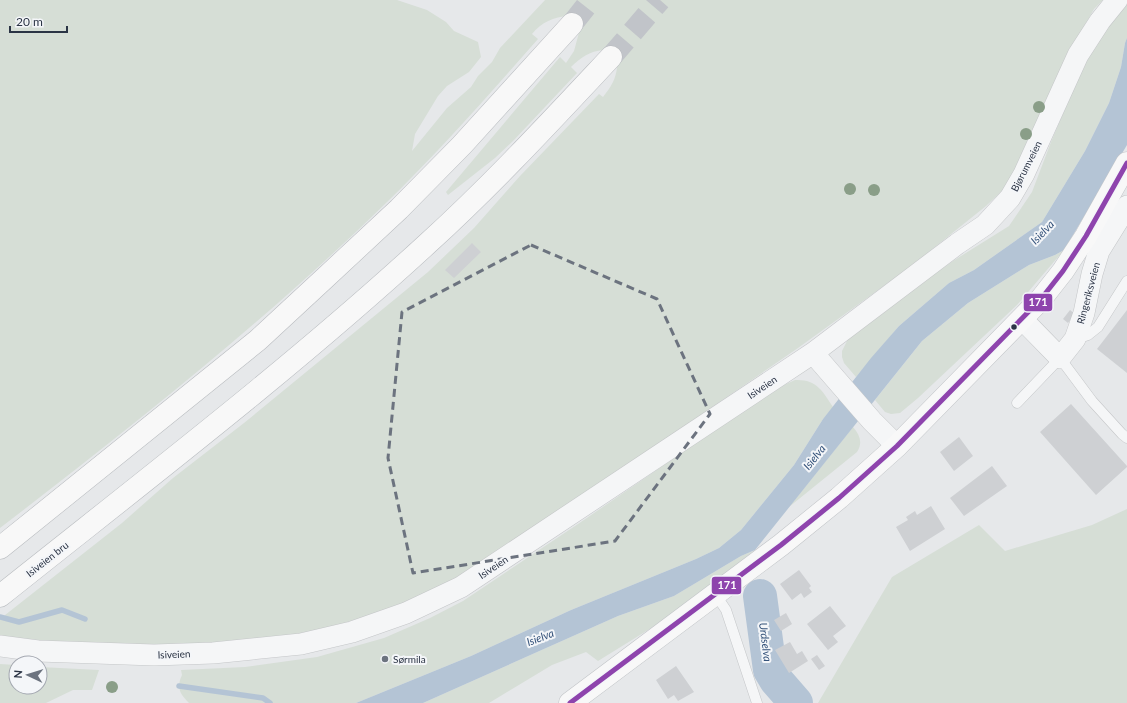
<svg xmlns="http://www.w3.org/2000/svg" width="1127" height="703" font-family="Lato,sans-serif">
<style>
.green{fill:#d6ded6}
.water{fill:#b4c4d5}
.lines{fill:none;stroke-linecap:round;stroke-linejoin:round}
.stream{stroke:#b4c4d5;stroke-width:5.5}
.river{stroke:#b4c4d5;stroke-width:34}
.building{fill:#ced0d3}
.highway-tunnel{stroke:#c1c4c9;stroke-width:22;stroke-dasharray:22 11;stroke-linecap:butt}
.lane-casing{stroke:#c4c6c8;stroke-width:11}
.street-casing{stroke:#c4c6c8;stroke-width:22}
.primary-casing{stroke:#c2c5c8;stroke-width:23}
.highway-casing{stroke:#b8bbbf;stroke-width:23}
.lane{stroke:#f5f6f7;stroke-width:10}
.street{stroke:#f5f6f7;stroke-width:21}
.primary{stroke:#f8f8f8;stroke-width:22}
.highway{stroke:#f8f8f8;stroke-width:22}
.bus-1-casing{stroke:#f4f6f9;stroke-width:8}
.bus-1{stroke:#8e44ad;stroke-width:5}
.tree{fill:#8a9e88}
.marked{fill:none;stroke:#6c737f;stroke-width:3;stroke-dasharray:8 5;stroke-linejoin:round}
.bus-dot{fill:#2b3445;stroke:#f4f6f9;stroke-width:1.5}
.poi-dot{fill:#6c737f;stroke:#f4f6f9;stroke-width:1.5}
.labels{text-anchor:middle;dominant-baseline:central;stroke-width:4;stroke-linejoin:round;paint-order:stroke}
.street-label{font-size:10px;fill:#2b3445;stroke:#f4f6f9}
.poi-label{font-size:10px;fill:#2b3445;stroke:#f4f6f9;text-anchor:start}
.water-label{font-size:11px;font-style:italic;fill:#34527a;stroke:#f4f6f9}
.line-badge{stroke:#f4f6f9;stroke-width:1.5}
.badge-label{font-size:11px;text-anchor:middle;font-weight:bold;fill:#fff}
</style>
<rect width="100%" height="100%" fill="#e6e8ea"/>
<!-- green -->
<path class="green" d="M0,0H397L427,10L446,22L454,31L478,42L481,57L469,72L447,86L438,96L415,134L412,151L447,108L471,87L478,76L492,62L500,48L545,0H1103L1094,9L1071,49L1017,167L1004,189L986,206L910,267L798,348L503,551L430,594L374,614L295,638L148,646L85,644L17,638L0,636V619L122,523L173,478L244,423L428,272L474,228L520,176L599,94L603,97C611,87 616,79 617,67L603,50C590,51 580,58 571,67L577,73L514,140L495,158L448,195L446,192L560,57L566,63L574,51L580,29L569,16C553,17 542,22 532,34L538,39C488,96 438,153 384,205C264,322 133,426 0,528Z
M1127,3V38L1125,43L1121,67L1109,103L1085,151L1042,222L974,270L949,283L899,326L856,377L844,363L842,357V351L848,339L876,315L953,261L1009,226L1032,192L1051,142L1086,59L1108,23Z
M1064,250L1017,305L918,398L900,413L891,414L885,412L875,400L922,341L968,303L1029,265L1055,255Z
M795,380C816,379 822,390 833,407L823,419L794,465L741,530L719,548L696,559L571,610L471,656L356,703H189C180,694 176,688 182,675L181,670L245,667L317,657L384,638L430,618L463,601L578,524L775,389Z
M853,427C860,435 863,443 857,452L789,507Z
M1127,509V703H818L892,577L979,525L1005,551L1092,525Z
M755,550L669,617L598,661L586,652L552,665L489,703H423L618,616L674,596L741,556Z
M0,664L16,665V687H40V667L99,670L92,690H73L46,703H0Z"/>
<!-- water -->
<path class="water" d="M1127,38V145L1064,250L1055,255L1029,265L968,303L922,341L755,550L741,556L674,596L618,616L423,703H356L471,656L571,610L696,559L719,548L741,530L794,465L823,419L871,358L899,326L949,283L974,270L1042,222L1085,151L1109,103L1121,67L1125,43Z"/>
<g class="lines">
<!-- stream -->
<path class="stream" d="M0,617L19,622L62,610L85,619
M179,686L263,698L270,703"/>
<!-- river -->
<path class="river" d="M760,596L770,670L776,680L796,703"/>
</g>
<!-- building -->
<path class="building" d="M472,243L481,252L454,278L445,270Z
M1070,310L1075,314L1068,323L1063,319Z
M1127,310V373L1097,349Z
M1071,404L1127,466V467L1096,495L1040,432Z
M959,437L973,456L954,471L940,452Z
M992,466L1007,486L964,516L950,498Z
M931,506L945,529L910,551L896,527L908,520L906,517L915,511L917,515Z
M799,570L811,586L809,588L812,592L804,598L801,593L792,600L780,584Z
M830,606L846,626L833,636L838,642L828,650L807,624Z
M786,613L792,624L781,631L774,620Z
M790,642L797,654L802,651L808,661L789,673L775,650Z
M817,655L825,666L819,670L811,659Z
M676,666L694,692L678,701L674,695L668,699L656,680Z"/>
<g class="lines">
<!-- highway-tunnel -->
<path class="highway-tunnel" d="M572,24L591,0
M611,57L660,0"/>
<!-- lane casing -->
<g class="lane-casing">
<path id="lane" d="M1076,339L1088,335L1098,327L1127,281
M1017,403L1060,358L1092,401L1122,434L1127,438
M716,595L726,610L757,703"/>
</g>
<!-- street casing -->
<g class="street-casing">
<path id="street" d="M1022,319L1060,358L1075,339L1084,313L1092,274L1099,251L1127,206
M813,353L872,421L897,446
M0,646L38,651L154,655L213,653L301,644L352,632L406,613L461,587L813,353L957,244L985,225L1010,198L1024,174L1078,55L1100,21L1117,0"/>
</g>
<!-- primary casing -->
<g class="primary-casing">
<path id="primary" d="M570,703L781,545L839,498L897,446L1041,299L1063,271L1086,236L1127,163"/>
</g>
<!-- highway casing -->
<g class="highway-casing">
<path id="highway" d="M0,548L258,340L326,277L399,209L462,145L572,24
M0,596C144,481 291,369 427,244C492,185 551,121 611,57"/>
</g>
<!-- lane -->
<use href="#lane" class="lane"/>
<!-- street -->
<use href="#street" class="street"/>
<!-- primary -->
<use href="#primary" class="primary"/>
<!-- highway -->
<use href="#highway" class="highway"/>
<!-- bus-1 casing -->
<g class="bus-1-casing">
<path id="bus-1" d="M570,703L781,545L839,498L897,446L1041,299L1063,271L1086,236L1127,163"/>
</g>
<!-- bus-1 -->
<use href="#bus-1" class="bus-1"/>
</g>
<!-- trees -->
<g class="tree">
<circle cx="1039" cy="107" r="6"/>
<circle cx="1026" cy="134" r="6"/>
<circle cx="850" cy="189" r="6"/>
<circle cx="874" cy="190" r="6"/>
<circle cx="112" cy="687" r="6"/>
</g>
<!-- marked area -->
<path class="marked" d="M531,245L657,299L710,414L615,541L413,573L388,458L402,312Z"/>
<!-- markers -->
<circle class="bus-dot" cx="1014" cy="327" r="3.5"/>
<circle class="poi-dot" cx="385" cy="659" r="4"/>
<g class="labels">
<!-- street labels -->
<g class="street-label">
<text transform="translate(1026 166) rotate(-63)">Bjørumveien</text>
<text transform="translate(1088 293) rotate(-75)">Ringeriksveien</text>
<text transform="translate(762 387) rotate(-34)">Isiveien</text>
<text transform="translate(47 559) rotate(-38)">Isiveien bru</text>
<text transform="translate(493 567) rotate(-34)">Isiveien</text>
<text transform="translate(174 654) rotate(-2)">Isiveien</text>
</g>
<!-- poi labels -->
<g class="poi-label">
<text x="393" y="659">Sørmila</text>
</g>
<!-- water labels -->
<g class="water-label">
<text transform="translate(1042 232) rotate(-46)">Isielva</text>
<text transform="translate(814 457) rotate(-51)">Isielva</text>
<text transform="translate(540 637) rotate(-21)">Isielva</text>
<text transform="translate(766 642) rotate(83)">Urdselva</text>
</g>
</g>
<g class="line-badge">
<rect x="1023" y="293" width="30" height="19" rx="4" fill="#8e44ad"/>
<rect x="711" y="576" width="31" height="19" rx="4" fill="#8e44ad"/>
</g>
<g class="badge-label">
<text x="1038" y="306">171</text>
<text x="727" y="589">171</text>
</g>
<!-- north arrow -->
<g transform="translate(28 675) rotate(274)"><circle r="19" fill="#f4f6f9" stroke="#a4a8b1"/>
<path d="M0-3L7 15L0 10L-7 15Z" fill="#6c737f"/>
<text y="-6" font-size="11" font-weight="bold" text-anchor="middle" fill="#2b3445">N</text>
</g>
<!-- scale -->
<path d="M10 26v6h57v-6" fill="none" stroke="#2b3445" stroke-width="2"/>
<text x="16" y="26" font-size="12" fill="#2b3445" stroke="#f4f6f9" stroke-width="3" paint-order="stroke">20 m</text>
</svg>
